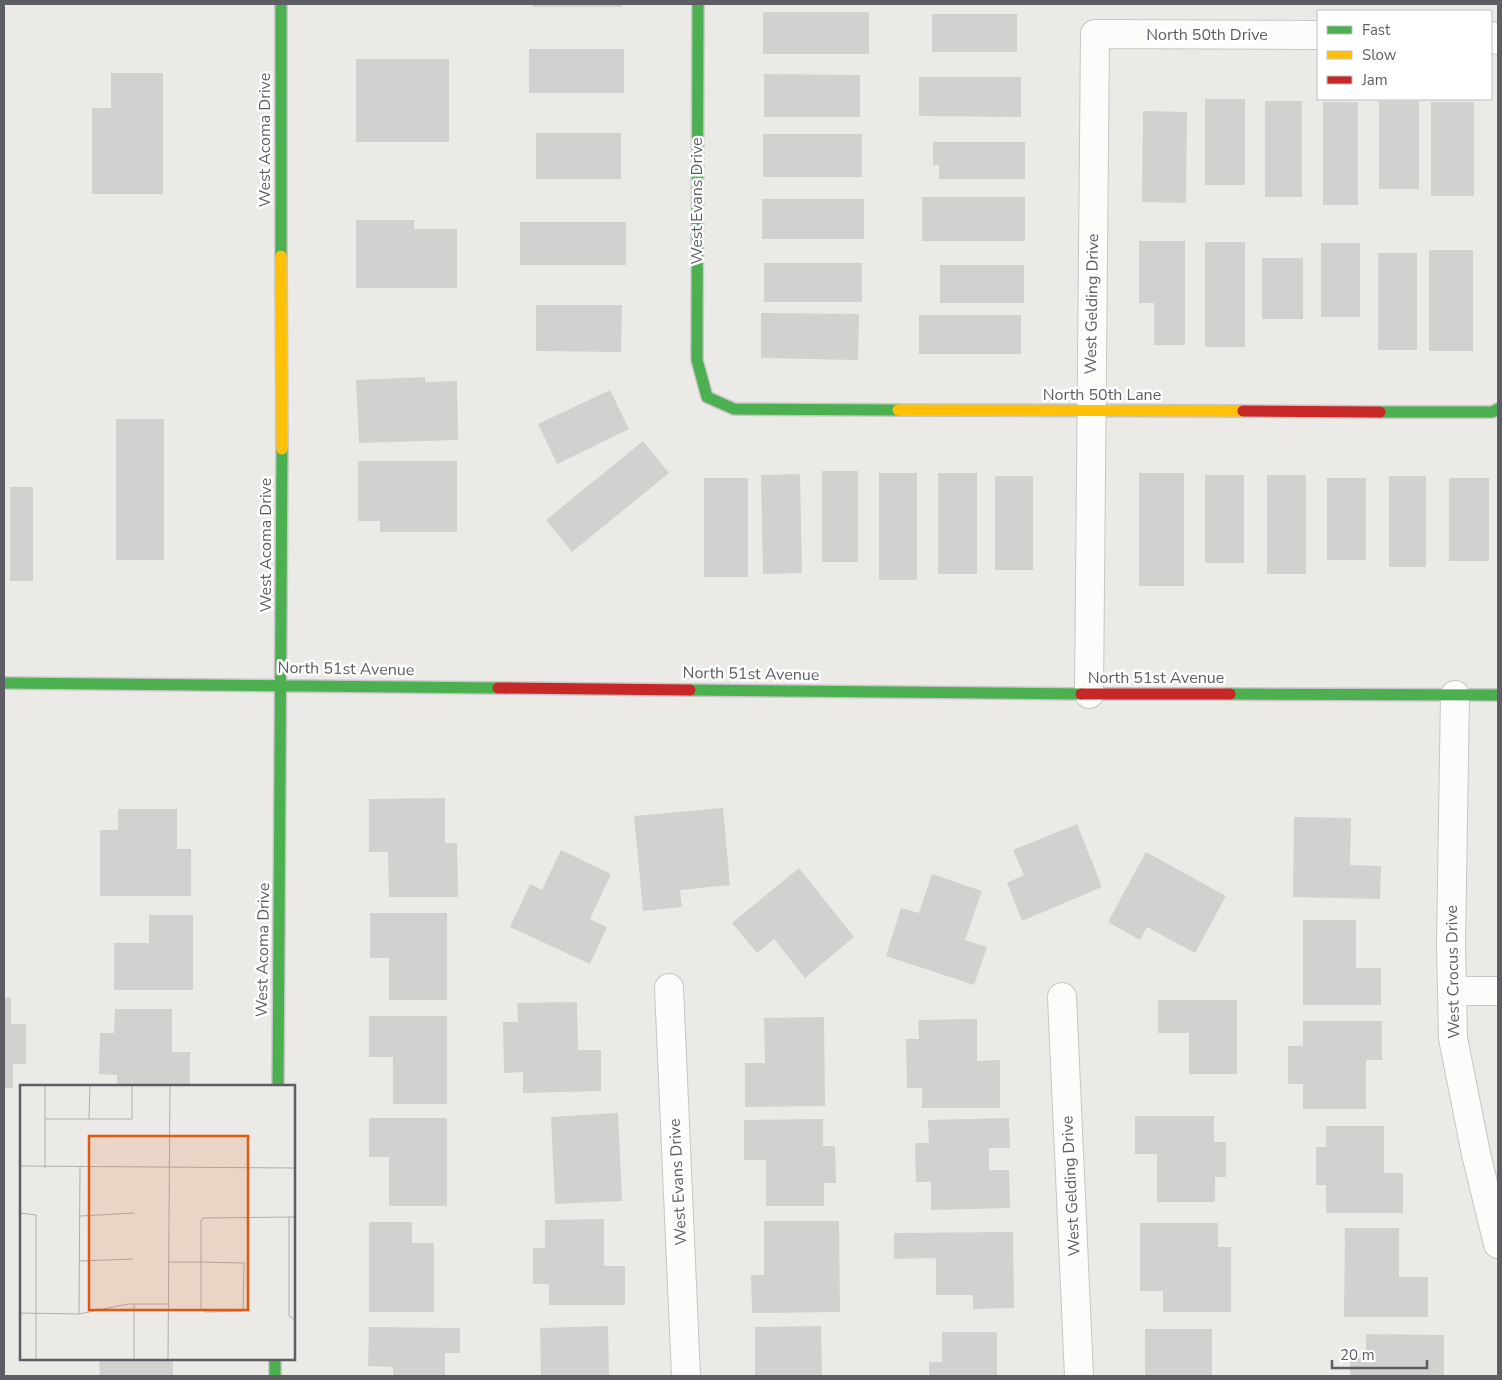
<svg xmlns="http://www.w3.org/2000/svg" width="1502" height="1380" font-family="'Nunito Sans',sans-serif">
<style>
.building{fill:#d1d1cf}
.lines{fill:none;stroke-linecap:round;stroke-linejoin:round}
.street-casing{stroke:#c7c6c6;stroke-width:30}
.fast-casing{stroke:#c7c7c8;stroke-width:14}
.slow-casing{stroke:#c7c7c8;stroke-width:14}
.jam-casing{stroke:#c7c7c8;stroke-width:14}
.street{stroke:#fcfcfb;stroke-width:28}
.fast{stroke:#4caf50;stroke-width:11}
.slow{stroke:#ffc107;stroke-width:11}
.jam{stroke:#c62828;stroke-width:11}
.labels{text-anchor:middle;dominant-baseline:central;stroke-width:5;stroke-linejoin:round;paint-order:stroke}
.street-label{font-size:16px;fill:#5c5e63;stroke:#fff}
.inset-road{fill:none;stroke:#aeaeae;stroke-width:1}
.view{fill:#e15910;fill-opacity:0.15;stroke:#e15910;stroke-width:2.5}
.inset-edge{fill:none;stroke:#5c5e63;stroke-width:2.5}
</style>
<rect width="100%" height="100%" fill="#ebeae6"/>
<!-- building -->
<path class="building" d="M533,4H622V7H533Z
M763,12H869V54H763Z
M932,14H1017V52H932Z
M529,49H624V93H529Z
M356,59H449V142H356Z
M111,73H163V194H92V108H111Z
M764,74L860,75V117H764Z
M919,77H1021V117L919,116Z
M1205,99H1245V185H1205Z
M1265,101H1302V197H1265Z
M1379,101H1419V189H1379Z
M1323,102H1358V205H1323Z
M1431,102H1474V196H1431Z
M1143,111L1187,112L1186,203L1142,202Z
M536,133H621V179H536Z
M763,134H862V177H763Z
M933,142H1025V179H939V165H933Z
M922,197H1025V241H922Z
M762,199H864V239H762Z
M356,220H414V229H457V288H356Z
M520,222H626V265H520Z
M1139,241H1185V345H1154V303H1139Z
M1205,242H1245V347H1205Z
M1321,243H1360V317H1321Z
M1429,250H1473V351H1429Z
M1378,253H1417V350H1378Z
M1262,258H1303V319H1262Z
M764,263H862V302H764Z
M940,265H1024V303H940Z
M536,305H622L621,352L536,351Z
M761,313L859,314L858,360L761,358Z
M919,315H1021V354H919Z
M425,377V382L457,381L458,440L359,443L356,380Z
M610,390L629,429L557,464L538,424Z
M116,419H164V560H116Z
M643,441L669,473L572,552L546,520Z
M358,461H457V532H380V521H358Z
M822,471H858V562H822Z
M879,473H917V580H879Z
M938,473H977V574H938Z
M1139,473H1184V586H1139Z
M800,474L802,573L763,574L761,475Z
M1205,475H1244V563H1205Z
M1267,475H1306V574H1267Z
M995,476H1033V570H995Z
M1389,476H1426V567H1389Z
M704,478H748V577H704Z
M1327,478H1366V560H1327Z
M1449,478H1489V561H1449Z
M10,487H33V581H10Z
M445,798V843H457L458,897H389L388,852H369V799Z
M723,808L730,885L680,890L682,907L643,911L634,816Z
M118,809H177V849H191V896H100V830H118Z
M1294,817L1351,818L1350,865L1381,866L1380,899L1293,897Z
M1077,824L1102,887L1022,921L1007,883L1024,875L1013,850Z
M561,850L611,874L590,919L607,927L590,964L510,927L530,884L542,890Z
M1146,852L1226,896L1195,953L1147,927L1140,940L1108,922Z
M799,868L854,937L805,978L774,939L757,953L732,923Z
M932,874L982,891L965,940L987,947L974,985L886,956L901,908L919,913Z
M370,913H447V1000H389V958H370Z
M149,915H193V990H114V943H149Z
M1303,920H1356V968H1381V1005H1303Z
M4,998H11V1024H26V1064H13V1088H4Z
M1158,1000H1237V1074H1189V1033H1158Z
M577,1002L578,1050H601V1091L523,1093V1072L504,1073L503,1022H518L517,1003Z
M115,1009H172V1052H190V1086H117V1075L99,1074L100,1033H114Z
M369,1016H447V1104H393V1057H369Z
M824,1017L825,1106L745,1107V1063H765L764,1018Z
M977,1019V1061L1000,1060V1108H922V1088H907L906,1039H919L918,1020Z
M1303,1021H1382V1060H1366V1109H1303V1084H1288V1046H1303Z
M618,1113L622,1201L555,1204L551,1117Z
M1135,1116H1214V1142H1226V1177H1215V1202H1157V1154H1135Z
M369,1118H447V1206H389V1157H369Z
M1009,1118L1010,1148H989V1170H1009L1010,1208L931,1210V1182H916L915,1143H929L928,1120Z
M823,1119V1146H835L836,1183H824V1206H766V1160H744V1120Z
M1326,1126H1384V1173H1403V1213H1326V1185H1316V1147H1326Z
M604,1219V1266H625V1305H549V1284H533V1248H545V1220Z
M764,1221H839L840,1312L752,1313L751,1275H764Z
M369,1222H412V1243H434V1312H369Z
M1140,1223H1218V1247H1231V1312H1163V1291H1140Z
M1345,1228H1399V1277H1428V1317H1344Z
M1013,1232L1014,1308L973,1309V1295H936V1258L894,1259V1233Z
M608,1326L609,1376H541L540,1328Z
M821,1326L822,1376H755V1327Z
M369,1327L460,1328V1353H445V1376H393V1367L368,1366Z
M1145,1329H1212V1376H1145Z
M942,1332H997V1376H929V1362H942Z
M1366,1334L1444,1335V1376H1350V1358L1366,1359Z
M99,1359H173V1376H100Z"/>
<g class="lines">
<!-- street casing -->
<g class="street-casing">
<path id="street" d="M1491,36L1498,40
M1089,694L1095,34L1318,35
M1455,695L1451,945L1453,1038L1476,1154L1498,1244
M669,988L686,1376
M1452,991H1498
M1062,997L1079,1376"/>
</g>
<!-- fast casing -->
<g class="fast-casing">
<path id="fast" d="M281,4V256
M698,4L697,360L707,397L734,409L898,410
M1380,412H1492L1498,409
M4,683L498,688
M690,690L1081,694
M1230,694L1498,695
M278,1086L282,449
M275,1359V1376"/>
</g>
<!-- slow casing -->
<g class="slow-casing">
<path id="slow" d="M281,256L282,449
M898,410L1243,411"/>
</g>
<!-- jam casing -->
<g class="jam-casing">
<path id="jam" d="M1243,411L1380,412
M498,688L690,690
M1081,694H1230"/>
</g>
<!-- street -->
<use href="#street" class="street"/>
<!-- fast -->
<use href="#fast" class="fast"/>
<!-- slow -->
<use href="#slow" class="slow"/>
<!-- jam -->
<use href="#jam" class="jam"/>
</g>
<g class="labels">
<!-- street labels -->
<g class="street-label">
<text x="1207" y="35">North 50th Drive</text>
<text transform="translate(265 140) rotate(-90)">West Acoma Drive</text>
<text transform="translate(697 201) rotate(-90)">West Evans Drive</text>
<text transform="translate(1092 304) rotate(-89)">West Gelding Drive</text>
<text x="1102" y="395">North 50th Lane</text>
<text transform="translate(266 545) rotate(-90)">West Acoma Drive</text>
<text transform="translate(346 669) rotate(1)">North 51st Avenue</text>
<text transform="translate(751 674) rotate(1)">North 51st Avenue</text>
<text x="1156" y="678">North 51st Avenue</text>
<text transform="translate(263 950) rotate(-89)">West Acoma Drive</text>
<text transform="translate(1453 972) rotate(-91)">West Crocus Drive</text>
<text transform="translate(678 1182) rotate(-93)">West Evans Drive</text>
<text transform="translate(1071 1186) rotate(-93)">West Gelding Drive</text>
</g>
</g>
<!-- overview -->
<g transform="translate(20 1085)">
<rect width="275" height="275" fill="#ebeae6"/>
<path class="inset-road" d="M25,34H112V0M69,34L70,0M0,81L275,83M25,83V0M0,128L16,130V275M60,131L114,128M269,132V231L275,235M60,176L113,174M148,177H181L224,178L223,226L185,227L181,223V136L183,133L275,132M0,228L59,229L108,219H148M59,229L60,82M114,275V219M148,275L150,0"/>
<path class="view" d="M69,51H228V225H69Z"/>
<rect width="275" height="275" class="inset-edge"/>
</g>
<!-- border -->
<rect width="1502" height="1380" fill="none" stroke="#5c5e63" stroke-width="10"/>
<!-- legend -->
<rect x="1317" y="10" width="175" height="90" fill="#ffffff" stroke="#bebfc1"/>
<rect x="1327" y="26" width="25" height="8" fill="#4caf50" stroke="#bebfc1"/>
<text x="1362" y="35" font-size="15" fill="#5c5e63">Fast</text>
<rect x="1327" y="51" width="25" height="8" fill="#ffc107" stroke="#bebfc1"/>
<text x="1362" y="60" font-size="15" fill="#5c5e63">Slow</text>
<rect x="1327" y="76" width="25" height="8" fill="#c62828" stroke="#bebfc1"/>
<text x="1362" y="85" font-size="15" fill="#5c5e63">Jam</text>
<!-- scale -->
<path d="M1332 1360v8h95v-8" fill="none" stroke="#5c5e63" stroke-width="2.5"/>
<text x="1340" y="1360" font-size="15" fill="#5c5e63" stroke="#ffffff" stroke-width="4" paint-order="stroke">20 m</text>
</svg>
